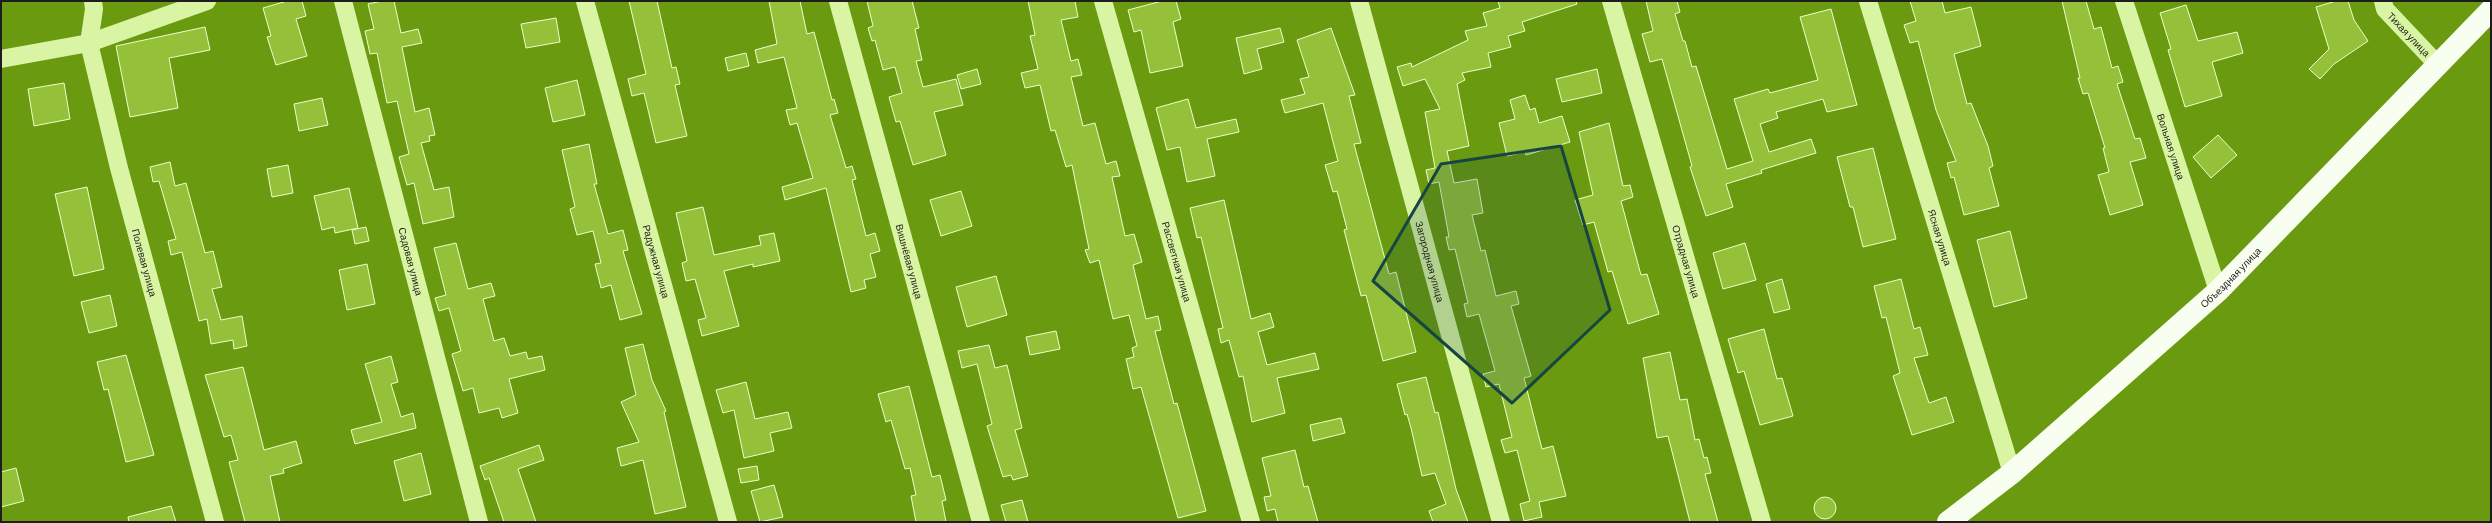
<svg xmlns="http://www.w3.org/2000/svg" width="2492" height="523" font-family="Barlow,sans-serif">
<style>
.building{fill:#94c139;stroke:#edfecb}
.lines{fill:none;stroke-linecap:round;stroke-linejoin:round}
.minor{stroke:#d9f4a3;stroke-width:18}
.major{stroke:#f9fff0;stroke-width:22}
.marked{fill:#174541;fill-opacity:0.2;stroke:#174541;stroke-width:3;stroke-linejoin:round}
.labels{text-anchor:middle;dominant-baseline:central;stroke-width:4;stroke-linejoin:round;paint-order:stroke}
.street-label{font-size:10px;fill:#1d1d1d;stroke:#6a9a10}
</style>
<rect width="100%" height="100%" fill="#6a9a10"/>
<!-- building -->
<path class="building" d="M287,1H302L306,16L296,19L307,56L276,65L267,37L271,36L263,8Z
M382,1H394L401,33L418,29L422,43L402,47L415,112L429,108L435,135L429,136L430,141L421,143L434,190L449,187L454,217L423,224L414,183L407,185L399,157L409,154L397,101L387,103L377,53L370,54L365,31L374,29L368,4Z
M629,1H657L672,68L676,67L680,84L675,85L687,136L656,143L644,93L632,96L628,79L646,74Z
M769,1H800L807,34L814,32L832,100L834,99L838,113L830,115L846,168L852,166L856,179L852,180L866,236L875,233L880,251L870,254L876,277L864,280L866,288L851,292L826,188L785,200L782,187L813,178L797,123L790,125L786,110L797,108L784,57L758,63L755,50L777,44Z
M867,1H912L919,28L915,29L922,60L916,61L923,87L956,79L963,105L934,112L946,155L913,165L900,121L896,122L889,97L902,93L895,67L883,70L875,40L872,41L868,28L873,26Z
M1028,1H1075L1078,17L1061,20L1071,61L1078,59L1082,75L1071,77L1083,126L1095,123L1106,164L1116,161L1120,176L1112,177L1125,236L1134,234L1142,262L1133,265L1146,319L1158,316L1161,330L1155,331L1174,404L1177,403L1206,511L1178,518L1141,387L1133,389L1126,359L1134,357L1132,348L1137,346L1129,315L1113,319L1099,260L1090,263L1085,250L1089,249L1072,165L1066,167L1055,130L1051,131L1040,85L1025,88L1021,73L1038,69L1030,36L1035,35Z
M1162,1H1176L1181,19L1173,22L1183,66L1150,73L1141,30L1134,32L1128,10Z
M1498,1H1576L1577,4L1522,22L1525,31L1508,36L1511,47L1488,53L1491,67L1462,73L1465,80L1457,84L1469,146L1447,151L1454,183L1477,179L1483,213L1472,215L1481,251L1485,250L1496,296L1516,291L1519,304L1511,306L1531,376L1524,378L1542,449L1553,446L1566,496L1539,502L1542,517L1524,521L1520,504L1530,501L1517,450L1505,453L1501,440L1512,437L1499,384L1486,387L1483,374L1495,371L1479,314L1467,317L1464,304L1468,303L1455,249L1449,250L1446,237H1449L1439,182L1429,184L1426,170L1435,168L1425,112L1440,109L1425,79L1403,86L1397,67L1411,63L1412,67L1468,40L1465,31L1487,26L1483,13L1500,8Z
M1646,1H1677L1680,12L1675,14L1683,41H1685L1692,67L1696,66L1727,169L1753,161L1734,99L1768,89L1770,93L1818,80L1800,17L1831,9L1857,105L1827,112L1823,99L1776,112L1778,118L1760,124L1769,152L1811,139L1816,153L1761,170L1762,173L1726,184L1733,207L1706,216L1690,167L1692,166L1662,59L1650,62L1642,34L1653,31Z
M1910,1H1942L1945,13L1971,7L1981,46L1954,54L1967,104L1971,103L1988,146L1993,166L1989,168L1999,206L1964,215L1954,177L1951,178L1947,163L1956,161L1936,110L1918,41L1910,43L1904,25L1916,21Z
M2062,1H2086L2094,29L2101,27L2112,68L2118,66L2123,82L2117,84L2135,139L2140,138L2146,158L2130,162L2143,205L2110,215L2098,175L2109,172L2103,148H2105L2088,93L2083,94L2078,78H2080Z
M2336,1H2348L2354,20L2368,41L2334,64L2320,79L2309,69L2329,49L2316,7Z
M2186,5L2198,41L2237,32L2243,53L2212,62L2222,96L2185,107L2168,50L2171,49L2160,13Z
M556,18L560,42L526,48L521,24Z
M205,27L210,50L169,58L178,108L130,117L116,46Z
M1280,28L1284,42L1257,49L1262,69L1244,74L1236,38Z
M1331,28L1355,95L1349,96L1361,143L1354,144L1389,274L1396,272L1416,352L1383,361L1366,295L1361,296L1344,230L1347,229L1337,191L1333,192L1325,165L1338,161L1323,103L1285,113L1281,100L1305,94L1300,79L1309,77L1297,40Z
M746,53L749,66L728,71L725,58Z
M977,69L981,84L961,89L957,75Z
M1597,69L1602,93L1562,102L1556,79Z
M577,80L585,115L553,122L545,88Z
M64,83L70,119L34,126L28,89Z
M1525,95L1530,110L1535,108L1539,123L1562,116L1570,142L1526,155L1525,152L1507,156L1499,123L1515,119L1510,100Z
M322,98L328,125L299,131L294,104Z
M1188,99L1196,128L1236,119L1239,132L1207,139L1215,176L1187,182L1180,147L1167,150L1156,108Z
M1609,123L1623,186L1630,185L1633,197L1621,201L1641,275L1647,274L1659,314L1628,324L1612,271L1608,272L1594,222L1583,225L1575,200L1593,195L1579,132Z
M2218,135L2237,155L2211,178L2193,157Z
M589,144L597,184H594L608,234L623,230L628,250L623,251L642,314L620,320L611,285L601,288L595,264L601,263L593,231L577,235L570,209L575,207L562,150Z
M1873,148L1896,239L1863,247L1853,207H1850L1837,157Z
M170,162L175,186L186,183L205,253L213,251L222,287L212,289L221,320L242,316L247,346L234,349L233,340L211,344L207,319L199,321L182,252L171,255L168,241L176,239L159,181L153,182L150,167Z
M288,165L293,193L272,197L267,169Z
M87,187L104,269L74,276L55,194Z
M349,188L358,228L335,233L334,227L322,230L314,196Z
M961,191L972,226L941,236L930,200Z
M1224,200L1251,319L1270,313L1274,327L1258,332L1267,365L1315,353L1319,369L1277,378L1285,413L1252,422L1243,376L1239,377L1229,340L1221,343L1218,329L1223,328L1201,237L1197,238L1190,208Z
M703,207L714,255L761,245L759,236L774,233L780,261L753,267V264L724,271L739,326L702,336L698,320L706,318L695,279L686,281L682,263L687,261L676,213Z
M366,227L369,241L355,244L352,230Z
M2010,231L2027,298L1994,307L1977,240Z
M456,243L468,289L491,283L495,296L483,299L494,341L504,338L510,356L526,352L528,359L542,356L545,370L509,379L518,413L502,418L499,408L479,413L473,388L463,391L452,354L461,351L449,308L439,311L435,298L446,295L434,248Z
M1745,243L1756,280L1723,289L1713,253Z
M367,264L375,304L347,310L339,270Z
M996,276L1007,315L967,327L956,287Z
M1782,279L1790,309L1774,313L1766,284Z
M1901,279L1914,329L1920,327L1928,355L1914,358L1929,403L1946,397L1954,422L1912,435L1893,376L1900,373L1886,317L1882,318L1874,286Z
M110,295L117,326L89,333L81,302Z
M1764,329L1777,379L1782,378L1793,416L1760,425L1744,371L1738,373L1728,339Z
M1056,331L1060,349L1030,355L1026,337Z
M643,344L652,380L666,411L664,412L686,507L655,514L643,460L621,466L617,448L639,442L621,402L636,395L625,348Z
M989,345L995,368L1007,365L1022,428L1015,430L1028,476L1013,480L1011,475L1003,477L987,426L992,424L977,364L962,368L958,351Z
M1670,352L1680,400L1687,399L1695,440L1699,439L1704,458L1707,457L1711,473L1705,474L1718,522H1690L1668,436L1657,438L1643,358Z
M126,355L154,455L126,462L108,389L104,390L97,362Z
M391,356L398,382L391,384L401,417L413,413L416,428L355,444L351,430L382,422L365,364Z
M243,367L264,450L296,441L302,463L283,469L284,473L270,476L280,522H245L229,462L238,460L231,435L224,437L205,375Z
M1426,377L1435,413L1438,412L1456,489L1468,522H1433L1429,511L1446,504L1435,473L1422,476L1411,428L1407,414L1405,415L1397,384Z
M746,382L755,419L788,412L792,428L770,433L774,451L744,458L734,410L723,413L716,390Z
M909,386L932,477L940,475L946,500L942,501L946,522H916L911,496L916,495L910,468L905,469L891,420L886,422L878,394Z
M1341,418L1345,433L1313,441L1310,425Z
M539,445L544,460L518,469L536,522H504L489,478L485,480L480,466Z
M1295,450L1304,487L1308,486L1318,522H1278L1275,509L1267,511L1264,497L1271,496L1262,458Z
M421,453L431,494L404,501L394,461Z
M757,466L759,480L741,483L738,469Z
M16,468L24,501L1,507V472Z
M774,485L783,517L760,522L751,491Z
M1814 508a11 11 0 1 1 22 0a11 11 0 1 1-22 0Z
M1022,500L1028,522H1006L1001,505Z
M171,506L176,522H129L128,517Z"/>
<g class="lines">
<!-- minor -->
<g class="minor">
<path id="s1" d="M93,1L94,9L89,43L119,168L215,522"/>
<path id="s2" d="M343,1L479,522"/>
<path id="s3" d="M585,1L728,522"/>
<path id="s4" d="M838,1L981,522"/>
<path id="s5" d="M1103,1L1251,522"/>
<path id="s6" d="M1359,1L1501,522"/>
<path id="s7" d="M1611,1L1762,522"/>
<path id="s8" d="M1868,1L2012,473"/>
<path id="s9" d="M2124,1L2218,291"/>
<path id="s10" d="M2383,1L2385,9L2438,65"/>
<path d="M1,59L89,43L207,1"/>
</g>
<!-- major -->
<path class="major" id="s11" d="M1948,522L2012,473L2218,291L2491,10"/>
</g>
<!-- marked area -->
<path class="marked" d="M1561,146L1610,310L1512,403L1373,281L1441,164Z"/>
<g class="labels">
<!-- street labels -->
<g class="street-label">
<text stroke="none"><textPath href="#s10" startOffset="43">Тихая улица</textPath></text>
<text stroke="none"><textPath href="#s9" startOffset="153">Вольная улица</textPath></text>
<text stroke="none"><textPath href="#s8" startOffset="247">Ясная улица</textPath></text>
<text stroke="none"><textPath href="#s2" startOffset="269">Садовая улица</textPath></text>
<text stroke="none"><textPath href="#s1" startOffset="269">Полевая улица</textPath></text>
<text stroke="none"><textPath href="#s3" startOffset="270">Радужная улица</textPath></text>
<text stroke="none"><textPath href="#s4" startOffset="270">Вишнёвая улица</textPath></text>
<text stroke="none"><textPath href="#s5" startOffset="271">Рассветная улица</textPath></text>
<text stroke="none"><textPath href="#s6" startOffset="270">Загородная улица</textPath></text>
<text stroke="none"><textPath href="#s7" startOffset="271">Отрадная улица</textPath></text>
<text stroke="none"><textPath href="#s11" startOffset="374">Объездная улица</textPath></text>
</g>
</g>
<!-- border -->
<rect width="2492" height="523" fill="none" stroke="#1d1d1d" stroke-width="4"/>
</svg>
